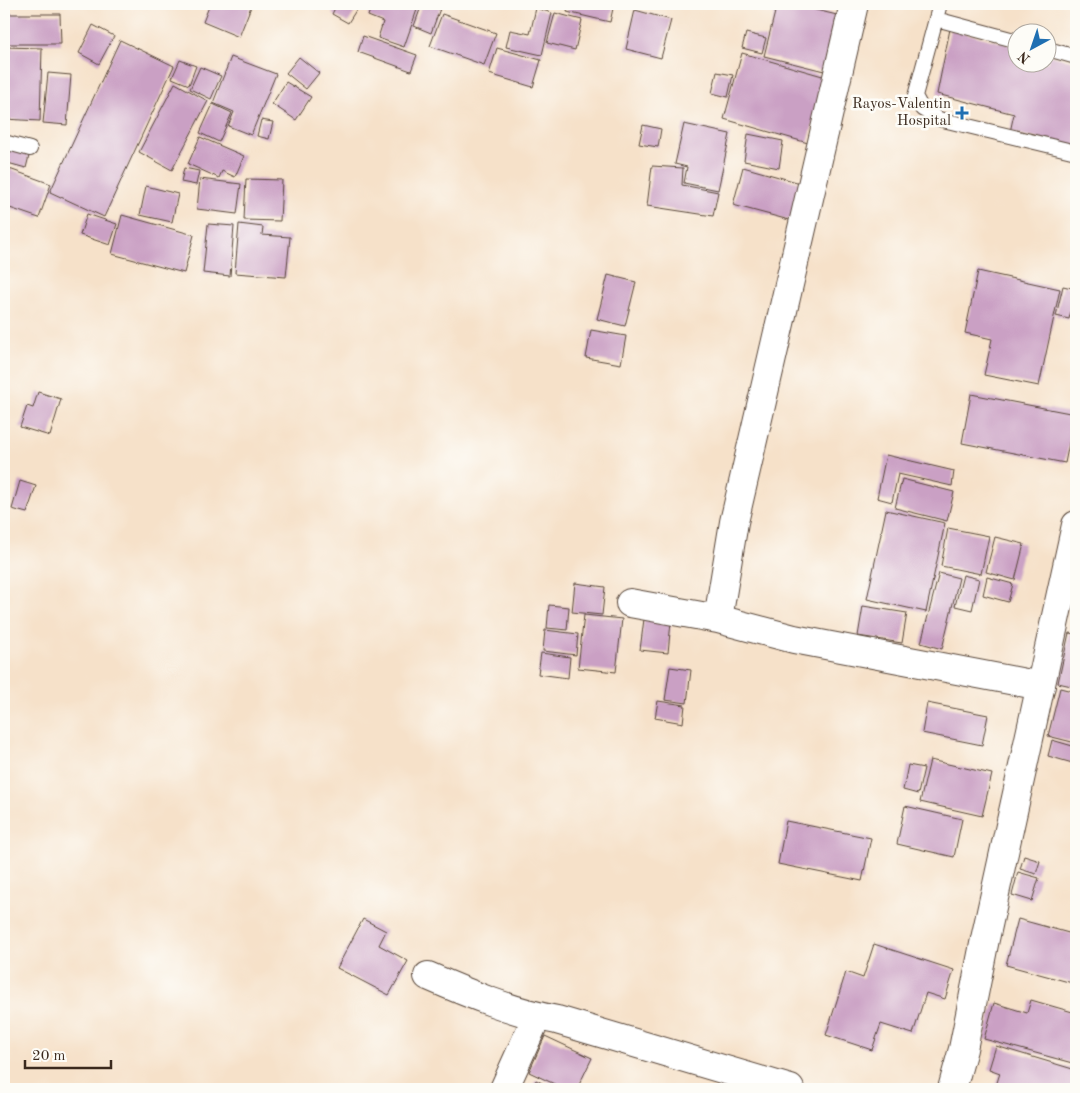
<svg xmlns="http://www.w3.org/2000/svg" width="1080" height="1093" font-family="'Old Standard TT',serif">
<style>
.building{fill:#caa0c4}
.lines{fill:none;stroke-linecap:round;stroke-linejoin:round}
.lane-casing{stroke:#574538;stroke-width:16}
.street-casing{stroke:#574538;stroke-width:30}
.lane{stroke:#fff;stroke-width:14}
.street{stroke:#fff;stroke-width:28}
.poi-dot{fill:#1f6fb2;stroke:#fdfcf7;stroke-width:2}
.labels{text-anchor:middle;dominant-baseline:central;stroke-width:5;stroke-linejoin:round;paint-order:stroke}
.poi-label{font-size:15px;fill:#3b2a1e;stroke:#fdfcf7;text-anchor:end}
</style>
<rect width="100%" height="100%" fill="#fdfcf7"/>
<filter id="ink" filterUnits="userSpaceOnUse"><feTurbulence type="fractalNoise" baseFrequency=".02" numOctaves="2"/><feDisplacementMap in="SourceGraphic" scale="10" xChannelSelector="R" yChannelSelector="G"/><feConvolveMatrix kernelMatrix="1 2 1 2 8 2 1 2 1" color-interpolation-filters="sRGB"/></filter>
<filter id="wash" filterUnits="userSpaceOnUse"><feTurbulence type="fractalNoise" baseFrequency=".0096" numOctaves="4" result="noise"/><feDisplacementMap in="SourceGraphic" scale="20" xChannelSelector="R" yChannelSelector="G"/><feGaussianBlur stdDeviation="1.12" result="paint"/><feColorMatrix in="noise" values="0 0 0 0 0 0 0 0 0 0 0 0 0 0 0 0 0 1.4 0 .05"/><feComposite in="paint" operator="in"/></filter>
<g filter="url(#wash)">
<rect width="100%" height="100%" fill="#f6e1c9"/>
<g id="blocks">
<!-- building -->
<path class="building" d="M210,4H252L239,37L203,22Z
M337,4H352L358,7L348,23L332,14Z
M372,4H419L404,47L378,38L383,22L368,16Z
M422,4H434L441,6L431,33L414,26Z
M569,4H614L610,22L567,12Z
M777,4H791L837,15L824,71L764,56Z
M912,4H932L930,9Z
M536,8L552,13L542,55L506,47L510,30L530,34Z
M635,10L671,20L661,58L626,49Z
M555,13L582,20L575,50L547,43Z
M4,14H60L61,44H4Z
M442,14L496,33L484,65L430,46Z
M93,25L114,36L99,64L79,53Z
M950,29L1018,47V62H1048V55L1076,62V148L1010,132L1014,114L937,94Z
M746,33L766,38L762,53L742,48Z
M363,36L417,55L411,71L358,52Z
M120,40L174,66L104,217L50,192Z
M4,47L42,48L40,121L4,119Z
M497,48L541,60L533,87L489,74Z
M742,53L826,77L808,143L724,119Z
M231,57L276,74L251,135L228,126L234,112L213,103Z
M299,57L319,73L306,89L286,73Z
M180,60L196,66L189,85L172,78Z
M200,67L221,76L211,99L190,89Z
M717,72L733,75L728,97L712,93Z
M48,73L71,75L67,125L43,123Z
M286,82L311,97L296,120L272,104Z
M175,83L208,101L172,170L139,152Z
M213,104L232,113L219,142L200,133Z
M261,120L273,122L269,139L257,136Z
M684,124L730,134L718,190L684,183L687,167L675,164Z
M643,125L661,129L658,147L639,144Z
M748,134L783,141L779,168L744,161Z
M200,137L244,156L235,177L222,171L219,178L188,164Z
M4,149L30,152L26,168L4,162Z
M652,166L683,168L682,185L718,192L713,216L647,206Z
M4,167L51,184L39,218L4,206Z
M743,167L804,184L793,221L733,205Z
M184,168L199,171L196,185L181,182Z
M200,179L241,184L237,214L197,209Z
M246,179L282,180L280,221L244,220Z
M146,186L178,194L172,222L140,215Z
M87,214L117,224L110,245L80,235Z
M122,215L194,235L184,273L112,254Z
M208,224L234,226L230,276L203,273Z
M239,224L263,227L262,235L290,237L286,277L235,273Z
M4,252L9,253L4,267Z
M978,271L1060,289L1039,386L984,375L992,339L965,333Z
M608,275L636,282L625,326L597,319Z
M1063,286L1076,289L1069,319L1056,316Z
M591,330L626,336L621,364L586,358Z
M38,392L61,399L50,436L20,427L27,406L33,408Z
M971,394L1075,414L1065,463L962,443Z
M886,455L954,471L952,486L898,474L892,502L877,498Z
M902,479L954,492L947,521L895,508Z
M20,481L36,486L27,513L12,509Z
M886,510L945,523L926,612L867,599Z
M948,528L989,536L981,574L941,566Z
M995,537L1024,544L1015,580L986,572Z
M939,573L959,578L942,649L921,643Z
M963,575L979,579L972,610L955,606Z
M987,577L1013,584L1008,602L983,595Z
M575,583L605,587L602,615L572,612Z
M549,605L569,607L567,630L547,628Z
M863,606L907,613L902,643L858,636Z
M584,615L622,619L616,672L578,668Z
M644,619L671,622L668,653L640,650Z
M545,630L578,634L576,655L543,651Z
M1069,633L1076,634V687L1058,683Z
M541,653L570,657L568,678L538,674Z
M670,667L691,670L687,703L665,700Z
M1060,688L1076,692V743L1048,736Z
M658,701L685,705L683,723L655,718Z
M927,703L988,715L982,745L922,733Z
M1052,740L1076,747V764L1048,756Z
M930,760L992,774L982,816L920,802Z
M908,765L924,768L918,794L903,790Z
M905,806L962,819L954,857L897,844Z
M786,821L871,838L862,881L778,864Z
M1024,856L1040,861L1036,874L1020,869Z
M1018,872L1039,878L1032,901L1012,895Z
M363,919L386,931L379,945L408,961L389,995L337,968Z
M1018,919L1076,935V984L1006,965Z
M874,944L954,970L945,999L926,993L913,1034L881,1024L872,1050L826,1035L846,972L863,978Z
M1031,1000L1076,1013V1064L984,1039L994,1003L1027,1013Z
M545,1036L592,1058L577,1089H565L529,1072Z
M996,1046L1076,1070V1089H995L1000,1073L989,1069Z
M536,1080L554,1089H531Z"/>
</g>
</g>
<g filter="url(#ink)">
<use href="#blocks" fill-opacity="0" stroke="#574538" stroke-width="1"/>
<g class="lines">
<!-- lane casing -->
<g class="lane-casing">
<path id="lane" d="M940,4L915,96L922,109L939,119L1076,152
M936,19L1018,41
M1048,49L1076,57
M4,142L30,149"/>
</g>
<!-- street casing -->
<g class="street-casing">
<path id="street" d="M854,4L734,522L718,619L794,639L1041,686
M630,603L718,619
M428,976C469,994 513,1012 557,1020L790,1089
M504,1089L537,1016
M952,1089L963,1049L985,939L1076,525"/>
</g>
<!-- lane -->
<use href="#lane" class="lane"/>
<!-- street -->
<use href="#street" class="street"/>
</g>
</g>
<!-- markers -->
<path class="poi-dot" d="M959.5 105.5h5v5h5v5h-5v5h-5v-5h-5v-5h5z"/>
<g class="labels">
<!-- poi labels -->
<g class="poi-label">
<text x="951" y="104">Rayos-Valentin<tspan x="951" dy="17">Hospital</tspan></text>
</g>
</g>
<!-- margin -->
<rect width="1080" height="1093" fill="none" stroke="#fdfcf7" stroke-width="20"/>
<!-- north arrow -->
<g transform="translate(1032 48) rotate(220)"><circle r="24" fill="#fdfcf7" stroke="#afa8a0"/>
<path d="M0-4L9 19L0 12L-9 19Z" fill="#1f6fb2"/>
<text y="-8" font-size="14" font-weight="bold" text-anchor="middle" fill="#3b2a1e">N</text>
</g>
<!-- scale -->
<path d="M25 1060v8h86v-8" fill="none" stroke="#3b2a1e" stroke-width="2.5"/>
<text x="32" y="1060" font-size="15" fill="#3b2a1e" stroke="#fdfcf7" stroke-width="4" paint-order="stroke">20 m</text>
</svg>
